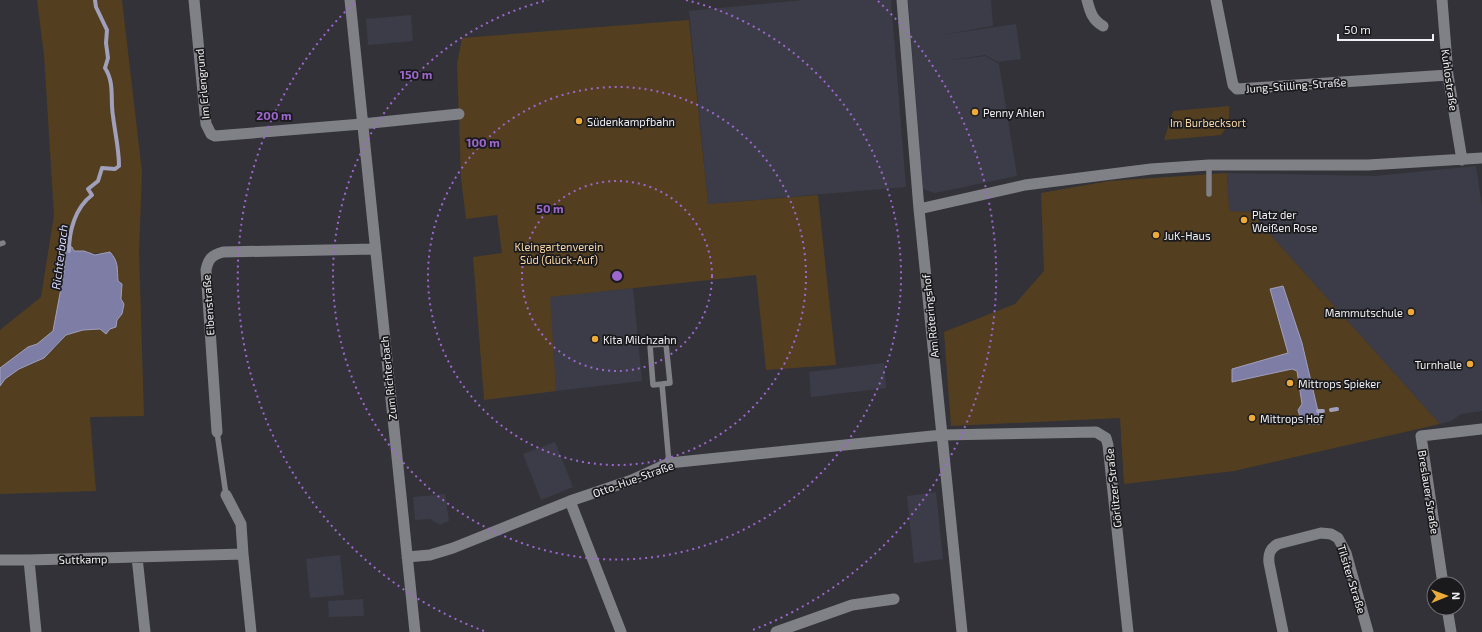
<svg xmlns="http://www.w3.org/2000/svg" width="1482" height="632" font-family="'Exo 2',sans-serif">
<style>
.built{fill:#3c3c48}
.green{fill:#533f20}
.water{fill:#7e7da5;stroke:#a0a0bd}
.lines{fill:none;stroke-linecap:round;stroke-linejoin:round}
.stream{stroke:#a0a0bd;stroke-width:4}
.lane{stroke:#808087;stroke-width:5.5}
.street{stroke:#808087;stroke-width:11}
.ring{fill:none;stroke:#9e67cf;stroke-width:2;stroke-dasharray:2 4}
.poi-dot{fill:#ebaa39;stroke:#1a1a1d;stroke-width:1.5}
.labels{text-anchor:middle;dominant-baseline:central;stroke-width:3.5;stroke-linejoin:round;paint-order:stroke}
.street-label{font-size:11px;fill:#f0f0f4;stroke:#1a1a1d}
.poi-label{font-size:11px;fill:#f0f0f4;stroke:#1a1a1d;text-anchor:start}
.park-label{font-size:11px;fill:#f9d8a7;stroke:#1a1a1d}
.water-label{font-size:12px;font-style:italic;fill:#d7d6fe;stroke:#1a1a1d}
.centre{fill:#9e67cf;stroke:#1a1a1d;stroke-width:2}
.ring-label{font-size:12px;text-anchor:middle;font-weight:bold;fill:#9e67cf;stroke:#1a1a1d;stroke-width:3.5;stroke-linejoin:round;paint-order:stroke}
</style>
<rect width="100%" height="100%" fill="#323238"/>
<!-- built -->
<path class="built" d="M803,0H891L906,187L708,204L689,11Z
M908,0H991L993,26L941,35L1016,24L1021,59L998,62L985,55L944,61L985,56L999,64L1017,176L935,193L923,189Z
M411,15L413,41L368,45L366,19Z
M1476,166L1482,206V411L1461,414L1451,421L1440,424L1250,212L1229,211L1227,173L1375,176Z
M633,288L642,381L556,391L549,297Z
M884,363L886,388L811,397L809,372Z
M555,442L573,487L541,500L523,454Z
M936,492L943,559L914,563L907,496Z
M445,494L449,521L440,525L430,519L415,520L413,497Z
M340,555L344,595L310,598L306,559Z
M363,599L364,616L329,617L328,601Z"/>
<!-- green -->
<path class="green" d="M37,0H122L142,172L139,251L144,416L90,417L96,491L0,494V386L5,379L19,369L35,363L55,348L66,335L83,330L100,329L107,333L122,314L124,304C120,297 122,290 120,282L118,281L117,275L99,253C96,254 77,252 74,251L72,247H66L64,272L53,332L37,344L28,347L0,368V330L41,297L54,215L44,55Z
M689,20L708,204L818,195L836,365L766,370L756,275L550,297L556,391L484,400L473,257L502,253L497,215L466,219L461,178L457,64L462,38Z
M1229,106V124L1221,135L1164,140L1173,111Z
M1227,173L1229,211L1250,212L1440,424L1234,471L1124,484L1120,418L951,426L944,332L1015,304L1044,271L1041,193L1109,181Z"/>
<!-- water -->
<path class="water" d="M66,247H72L74,251H84L95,255L110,252C119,262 117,269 118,281L122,284L121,299L124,304L122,314L117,320L116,327L110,329L106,334L100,329L83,330L66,335L44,358L19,369L5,379L0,386V368L28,347L37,344L53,331L64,272Z
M1283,286L1302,343L1321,424H1307L1301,420L1298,410L1302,404L1297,371L1292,369L1232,382V369L1288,353L1270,289Z"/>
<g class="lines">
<!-- stream -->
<path class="stream" d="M69,251C69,231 75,208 92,195L88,189L98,181L102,168L115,169L119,166C119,149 115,133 113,116C110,100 115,83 105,68L108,58L106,43L107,30L96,7L95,0
M1331,410L1337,409
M1318,411H1323"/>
<!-- lane -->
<path class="lane" d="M1209,165V194
M0,244L3,243
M662,384L653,385L650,345L666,344L670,383L662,384L669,463
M217,432L226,495"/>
<!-- street -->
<path class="street" d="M194,0L206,124L211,134L215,136L362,124L459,114
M350,0L415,632
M902,0L919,209L962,632
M1087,0C1090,11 1092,20 1103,26
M1216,0L1233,85L1237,89L1448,75
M1442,0L1448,75L1462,160
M919,209L1025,185L1151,169L1209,165H1368L1482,158
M217,432L206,270C208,259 212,255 223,252L375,249
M226,495L241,524L243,554
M570,501L621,632
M137,557L145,632
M407,557L430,555L453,548L570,501L632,480L669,463L942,435L1096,432L1106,438L1108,445L1128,632
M0,560H29
M1443,584L1421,436L1482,429
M1447,608L1451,632
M36,632L29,560L243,554L251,632
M776,632L852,605L894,599
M1283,632L1269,563C1268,554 1270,548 1278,544L1321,533L1331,534L1338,538L1346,553L1368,632"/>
</g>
<!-- distance rings -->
<g class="ring">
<circle cx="617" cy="276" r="95"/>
<circle cx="617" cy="276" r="189"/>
<path d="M686 0A284 284 0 1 1 548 0"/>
<path d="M484 631A379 379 0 0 1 356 1M878 1A379 379 0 0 1 750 631"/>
</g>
<!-- markers -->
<g class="poi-dot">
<circle cx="975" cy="112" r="4"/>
<circle cx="579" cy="121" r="4"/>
<circle cx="1244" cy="220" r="4"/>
<circle cx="1156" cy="235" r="4"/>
<circle cx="1411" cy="312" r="4"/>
<circle cx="595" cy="339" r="4"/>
<circle cx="1470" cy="364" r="4"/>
<circle cx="1290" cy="383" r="4"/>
<circle cx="1252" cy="418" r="4"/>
</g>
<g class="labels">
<!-- street labels -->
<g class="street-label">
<text transform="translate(1450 80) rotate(82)">Kuhlostraße</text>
<text transform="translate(202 84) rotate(-95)">Im Erlengrund</text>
<text transform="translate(1296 85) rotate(-4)">Jung-Stilling-Straße</text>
<text transform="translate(208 305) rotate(-94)">Eibenstraße</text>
<text transform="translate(930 316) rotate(-96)">Am Röteringshof</text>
<text transform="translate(388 378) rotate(-96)">Zum Richterbach</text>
<text transform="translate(633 479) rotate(-20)">Otto-Hue-Straße</text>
<text transform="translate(1113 488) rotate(-96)">Görlitzer Straße</text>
<text transform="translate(1429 492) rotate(81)">Breslauer Straße</text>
<text transform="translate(83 559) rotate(-1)">Suttkamp</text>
<text transform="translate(1352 579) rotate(73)">Tilsiter Straße</text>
</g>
<!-- poi labels -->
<g class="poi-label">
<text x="983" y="112">Penny Ahlen</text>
<text x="587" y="121">Südenkampfbahn</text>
<text x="1252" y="214">Platz der<tspan x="1252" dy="13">Weißen Rose</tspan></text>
<text x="1164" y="235">JuK-Haus</text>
<text x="1403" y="312" text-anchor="end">Mammutschule</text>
<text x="603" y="339">Kita Milchzahn</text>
<text x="1462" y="364" text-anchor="end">Turnhalle</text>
<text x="1298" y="383">Mittrops Spieker</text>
<text x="1260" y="418">Mittrops Hof</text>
</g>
<!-- park labels -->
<g class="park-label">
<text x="1208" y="122">Im Burbecksort</text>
<text x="559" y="246">Kleingartenverein<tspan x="559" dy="13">Süd (Glück-Auf)</tspan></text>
</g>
<!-- water labels -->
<g class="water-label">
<text transform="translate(59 257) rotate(-83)">Richterbach</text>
</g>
</g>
<circle cx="617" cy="276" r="6" class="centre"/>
<g class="ring-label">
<text x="416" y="79">150 m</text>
<text x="274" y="120">200 m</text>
<text x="483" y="147">100 m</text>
<text x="550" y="213">50 m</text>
</g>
<!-- north arrow -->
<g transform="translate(1446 596) rotate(89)"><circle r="19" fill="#1a1a1d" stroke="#707073"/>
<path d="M0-3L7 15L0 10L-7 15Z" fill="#ebaa39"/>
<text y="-6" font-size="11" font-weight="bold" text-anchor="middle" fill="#f0f0f4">N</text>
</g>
<!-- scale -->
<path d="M1338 34v6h95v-6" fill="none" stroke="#f0f0f4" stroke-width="2"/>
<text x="1344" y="34" font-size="12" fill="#f0f0f4" stroke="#1a1a1d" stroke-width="3" paint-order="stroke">50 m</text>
</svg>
